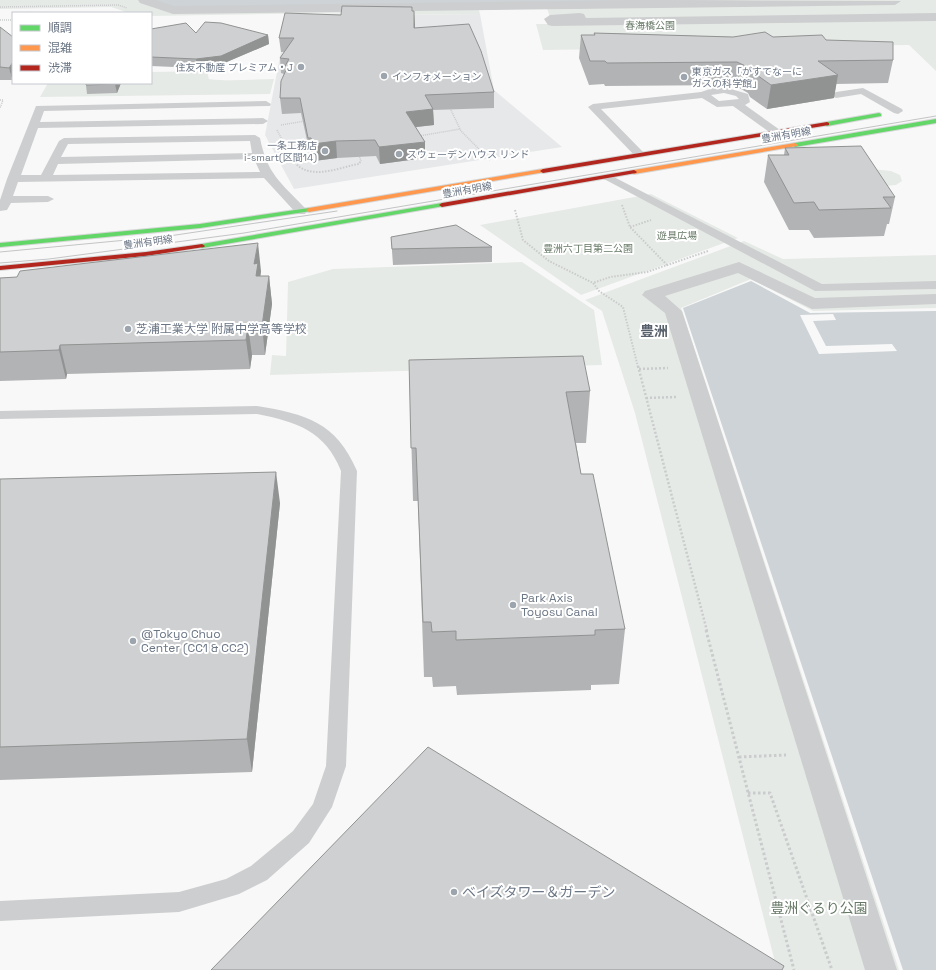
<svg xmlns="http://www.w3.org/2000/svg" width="936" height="970" font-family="'Space Grotesk','Noto Sans JP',sans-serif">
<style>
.built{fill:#e7e8e9}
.green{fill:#e6eae6}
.water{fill:#cdd3d6}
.pier{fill:#f8f8f8}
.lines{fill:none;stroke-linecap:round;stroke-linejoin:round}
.fast-casing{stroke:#d5d6d6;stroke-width:2}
.slow-casing{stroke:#d5d6d6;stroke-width:2}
.jam-casing{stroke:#d5d6d6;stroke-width:2}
.path-far3{stroke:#cacbcc;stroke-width:1.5;stroke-dasharray:1 1;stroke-linecap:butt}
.path-far2{stroke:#cacbcc;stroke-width:2;stroke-dasharray:1.5 1.5;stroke-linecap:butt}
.path-far1{stroke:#cacbcc;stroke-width:2.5;stroke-dasharray:2 2;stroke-linecap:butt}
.path{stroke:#cacbcc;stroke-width:3;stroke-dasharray:2.5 2.5;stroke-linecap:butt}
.lane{fill:#cdcecf;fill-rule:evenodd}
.street{fill:#cdcecf;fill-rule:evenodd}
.fast{fill:#63d668;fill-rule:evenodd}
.slow{fill:#ff974d;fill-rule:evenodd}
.jam{fill:#b3261e;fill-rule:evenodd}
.tram{stroke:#c3c4c5;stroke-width:1}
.wall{fill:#b2b3b4}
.shaded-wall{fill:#919292}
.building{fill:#cfd0d1;stroke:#919292}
.poi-dot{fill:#9ca4ad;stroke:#fff;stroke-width:1.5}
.labels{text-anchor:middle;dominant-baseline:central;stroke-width:4;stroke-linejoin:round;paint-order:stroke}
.far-park-label{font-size:10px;fill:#667865;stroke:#fff}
.far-poi-label{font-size:10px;fill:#6b7685;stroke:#fff;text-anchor:start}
.far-street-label{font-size:10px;fill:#6b7685;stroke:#fff}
.poi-label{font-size:12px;fill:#6b7685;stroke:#fff;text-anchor:start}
.quarter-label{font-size:14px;font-weight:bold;fill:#58606b;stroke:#fff}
.near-poi-label{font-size:14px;fill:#6b7685;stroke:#fff;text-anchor:start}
.near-park-label{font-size:14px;fill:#667865;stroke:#fff}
</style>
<rect width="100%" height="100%" fill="#f8f8f8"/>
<!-- built -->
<path class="built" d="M388,13V15L480,14L494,90L562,147L294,189L265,135L288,14Z"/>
<!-- green -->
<path class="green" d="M0,0H936V71L909,45L543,50L536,24H552L547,8L479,10L480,14L392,15V12L151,16V13H129L111,7L0,9Z
M207,71L209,79C231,82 252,79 274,79L270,94L40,97L48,83H151V72Z
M872,169L891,171L900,175L902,181L896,185L885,186Z
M651,194L738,238L581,295L480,225Z
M744,241L783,259L936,255V308L813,311L751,279L681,308L899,970H777L635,413L602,311L585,300Z
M522,262L594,310L602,365L270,375L272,355L286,356L288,282L333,269Z"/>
<!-- water -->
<path class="water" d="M151,0H753L175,9Z
M751,281L810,313L936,311V970H903L683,308Z"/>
<!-- pier -->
<path class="pier" d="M833,314L836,320L813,321L826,346L892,344L897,351L819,354L800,315Z"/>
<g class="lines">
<!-- fast casing -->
<g class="fast-casing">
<path id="fast" d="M879,113L881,114V116L827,126L824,124L827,122Z
M936,119V123L795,147L792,145L795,143Z
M442,203L444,204V206L202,248L199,246L202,244Z
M309,208L312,210L311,211L200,228L0,247V243L200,224Z"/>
</g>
<!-- slow casing -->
<g class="slow-casing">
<path id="slow" d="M795,143L798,145L797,146L634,174L631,172L634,170Z
M543,169L545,170V172L309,212L306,210L309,208Z"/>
</g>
<!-- jam casing -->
<g class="jam-casing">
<path id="jam" d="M827,122L829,123V125L543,173L540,171L543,169Z
M634,170L637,172L636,173L442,207L439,205L442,203Z
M202,244L205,246L204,247L146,256L0,270V266L146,252Z"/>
</g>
<!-- path-far3 -->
<path class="path-far3" d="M0,7L118,5L127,8
M0,20H13
M0,100H3L0,108
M450,108L461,131L490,160
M281,125L305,121
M277,130L293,161
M419,136L460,129
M358,153L361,161"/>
<!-- path-far2 -->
<path class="path-far2" d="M293,160C306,180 334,170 353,165L359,164L361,160
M622,205L630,227L667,265
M515,210L523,240L549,261L593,283
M630,227L651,220
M638,367L623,307L599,291L593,283L610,277L647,272L708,251"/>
<!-- path-far1 -->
<path class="path-far1" d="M638,366L707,631
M639,369L668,368
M646,398L677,397"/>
<!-- path -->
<path class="path" d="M706,630L794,970
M739,757L786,755
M748,793H770L832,970"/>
<!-- lane -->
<path class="lane" d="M724,87L748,94L750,102L745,105L780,130L781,132L780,134H772L733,106L717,107L702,98L601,109L644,153L645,155L644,157H636L588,107L593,104L701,92L713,88ZM724,93L736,96L739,99L719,101L711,95Z
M863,88L902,109L903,111L898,114L894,113L861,94L836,98L831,95L836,92Z
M266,101L271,104L270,106L44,111L40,122L263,118L268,121L263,124L38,128L21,175H41L59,141L64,138L255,135L260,138C267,174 281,183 305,208L307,211L305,214H297L264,178L18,182L13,196H48L54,199L48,202L11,203L7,210L0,211V200L7,179L36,106ZM250,141L252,153L61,157L68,144ZM254,159L260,172L53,175L58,164Z
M608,174L822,284L936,281V289L815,291L604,179L602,177L604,175Z
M257,406C306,414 336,422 357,471L346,766L332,807L309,843L267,880L239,894L179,912L0,921V901L179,892L226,879L251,866L293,831L313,804L326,766L341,471C325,431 297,422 257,414L0,419V411Z"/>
<!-- street -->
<path class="street" d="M138,0H156L174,6L639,0L901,1L895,5L173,14L140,3Z
M580,13L584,14L586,18L936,13V21L552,26L548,25L544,19L550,15Z
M739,262L815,298L936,294V304L812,309L738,273L665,296L682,311L897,970H865L665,313L642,295L645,291Z"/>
<!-- fast -->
<use href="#fast" class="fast"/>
<!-- slow -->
<use href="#slow" class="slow"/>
<!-- jam -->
<use href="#jam" class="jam"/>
<!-- tram -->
<path class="tram" d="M0,252L169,236L337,211
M0,263L49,259L244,233L936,116"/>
</g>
<!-- wall -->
<path class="wall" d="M412,11L415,28L494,92V108L433,110L434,125L416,127L425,158L380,164L376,156L337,158L314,161L313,154H310L301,113L282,114L280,98L284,74L281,73L280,58L284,52H281L279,38L341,15Z
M0,27L12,80H0Z
M151,29L196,33L268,35L269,44L222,64L197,68L151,66Z
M594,33L733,37H773L826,40L893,60L888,83L836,84L834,98L767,109L750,97L748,93L734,85L605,86L604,84L589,85L579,58L581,35H594Z
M121,83L117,93L87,94L86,85Z
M785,148L895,197L889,224H887L884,236L814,238L809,230H789L764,182L768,155H784Z
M391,237L492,247V262L393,265Z
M261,271L260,276H269L272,304L265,355H252L250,369L67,374L66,379L0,381V278Z
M409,360L590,391L586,443H576L581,474L625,629L619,684L591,685V690L457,695L456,686L433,687L432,677H424L418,501H413Z
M0,479L280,503L252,772L0,780Z"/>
<!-- shaded-wall -->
<path class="shaded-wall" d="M414,11L415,25L414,42Z
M268,35L269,44L222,64L197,68L196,59Z
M13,62V78L12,80L9,68Z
M838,75L834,98L767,109L771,85Z
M116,83H121L117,93L115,84Z
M433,109L434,125L407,128L406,112Z
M336,141L337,158L314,161L313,144Z
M425,142V158L380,164L379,147Z
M258,243L261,271L260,280L259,304L254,264Z
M269,276L272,304L265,355L262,326Z
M248,326L252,355L250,369L246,340Z
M60,345L67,374L66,379L59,350Z
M276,472L280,503L252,772L247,739Z"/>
<!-- building -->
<path class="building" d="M342,6L412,7V11H414V28L469,24L481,51L494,92L425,95L433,109L406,112L425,142L379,147L375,140L336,141L313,144L311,138H308L300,98H280L281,81L287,68H284L289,59L280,58L294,38H279L285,13L341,15Z
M205,22L221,23L268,35L221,56L196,59L151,57V29L186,23L196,33Z
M0,27L13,37V62L9,68L0,67Z
M765,32L773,37L822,35L826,40L893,42V60L818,61L838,75L771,85L754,73L752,69L737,62L607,63L605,61H590L581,35H595L594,33L733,37Z
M86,83H116L115,84L86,85Z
M861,146L895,197H883L891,208L819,210L814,202L794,203L768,155H789L785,148Z
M456,225L492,247L392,249L391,237Z
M258,243L254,264L258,263L256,276H269L262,326H248L246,340L60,345L59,350L0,352V278L17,277L20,271Z
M583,356L590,391L566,392L581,474H593L625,629L595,630V635L456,640V631L432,632L431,622H423L416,448H411L409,360Z
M276,472L247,739L0,747V479Z
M428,747L784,966L782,970H211Z"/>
<!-- markers -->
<g class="poi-dot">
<circle cx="301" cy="67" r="4"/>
<circle cx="384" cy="76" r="4"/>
<circle cx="684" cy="77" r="4"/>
<circle cx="325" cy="151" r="4"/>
<circle cx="399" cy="154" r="4"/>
<circle cx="128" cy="329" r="4"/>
<circle cx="513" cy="605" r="4"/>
<circle cx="133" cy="641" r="4"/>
<circle cx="454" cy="892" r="4"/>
</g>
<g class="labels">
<!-- far-park labels -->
<g class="far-park-label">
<text x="650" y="25">春海橋公園</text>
<text x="677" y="235">遊具広場</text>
<text x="588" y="248">豊洲六丁目第二公園</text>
</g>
<!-- far-poi labels -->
<g class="far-poi-label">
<text x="293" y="67" text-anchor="end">住友不動産 プレミアム・J</text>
<text x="692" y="71">東京ガス「がすてなーに<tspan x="692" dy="12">ガスの科学館」</tspan></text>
<text x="392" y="76">インフォメーション</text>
<text x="317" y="145" text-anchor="end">一条工務店<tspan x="317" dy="12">i-smart(区間14)</tspan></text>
<text x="407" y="154">スウェーデンハウス リンド</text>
</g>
<!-- far-street labels -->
<g class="far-street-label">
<text transform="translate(786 135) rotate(-10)">豊洲有明線</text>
<text transform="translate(467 190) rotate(-10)">豊洲有明線</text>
<text transform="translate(148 242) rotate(-8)">豊洲有明線</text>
</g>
<!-- poi labels -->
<g class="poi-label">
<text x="136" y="329">芝浦工業大学 附属中学高等学校</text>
<text x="521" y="598">Park Axis<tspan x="521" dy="14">Toyosu Canal</tspan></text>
<text x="141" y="634">@Tokyo Chuo<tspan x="141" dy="14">Center (CC1 &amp; CC2)</tspan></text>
</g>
<!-- quarter labels -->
<g class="quarter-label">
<text x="654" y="331">豊洲</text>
</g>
<!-- near-poi labels -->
<g class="near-poi-label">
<text x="462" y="892">ベイズタワー＆ガーデン</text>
</g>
<!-- near-park labels -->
<g class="near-park-label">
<text x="819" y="908">豊洲ぐるり公園</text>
</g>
</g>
<!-- legend -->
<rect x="12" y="12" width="140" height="72" fill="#ffffff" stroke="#c4c8ce"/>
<rect x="20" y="25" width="20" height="6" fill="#63d668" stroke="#c4c8ce"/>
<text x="48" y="32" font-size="12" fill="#6b7685">順調</text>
<rect x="20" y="45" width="20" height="6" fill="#ff974d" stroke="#c4c8ce"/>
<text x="48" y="52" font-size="12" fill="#6b7685">混雑</text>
<rect x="20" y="65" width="20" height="6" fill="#b3261e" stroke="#c4c8ce"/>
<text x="48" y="72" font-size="12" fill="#6b7685">渋滞</text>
</svg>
